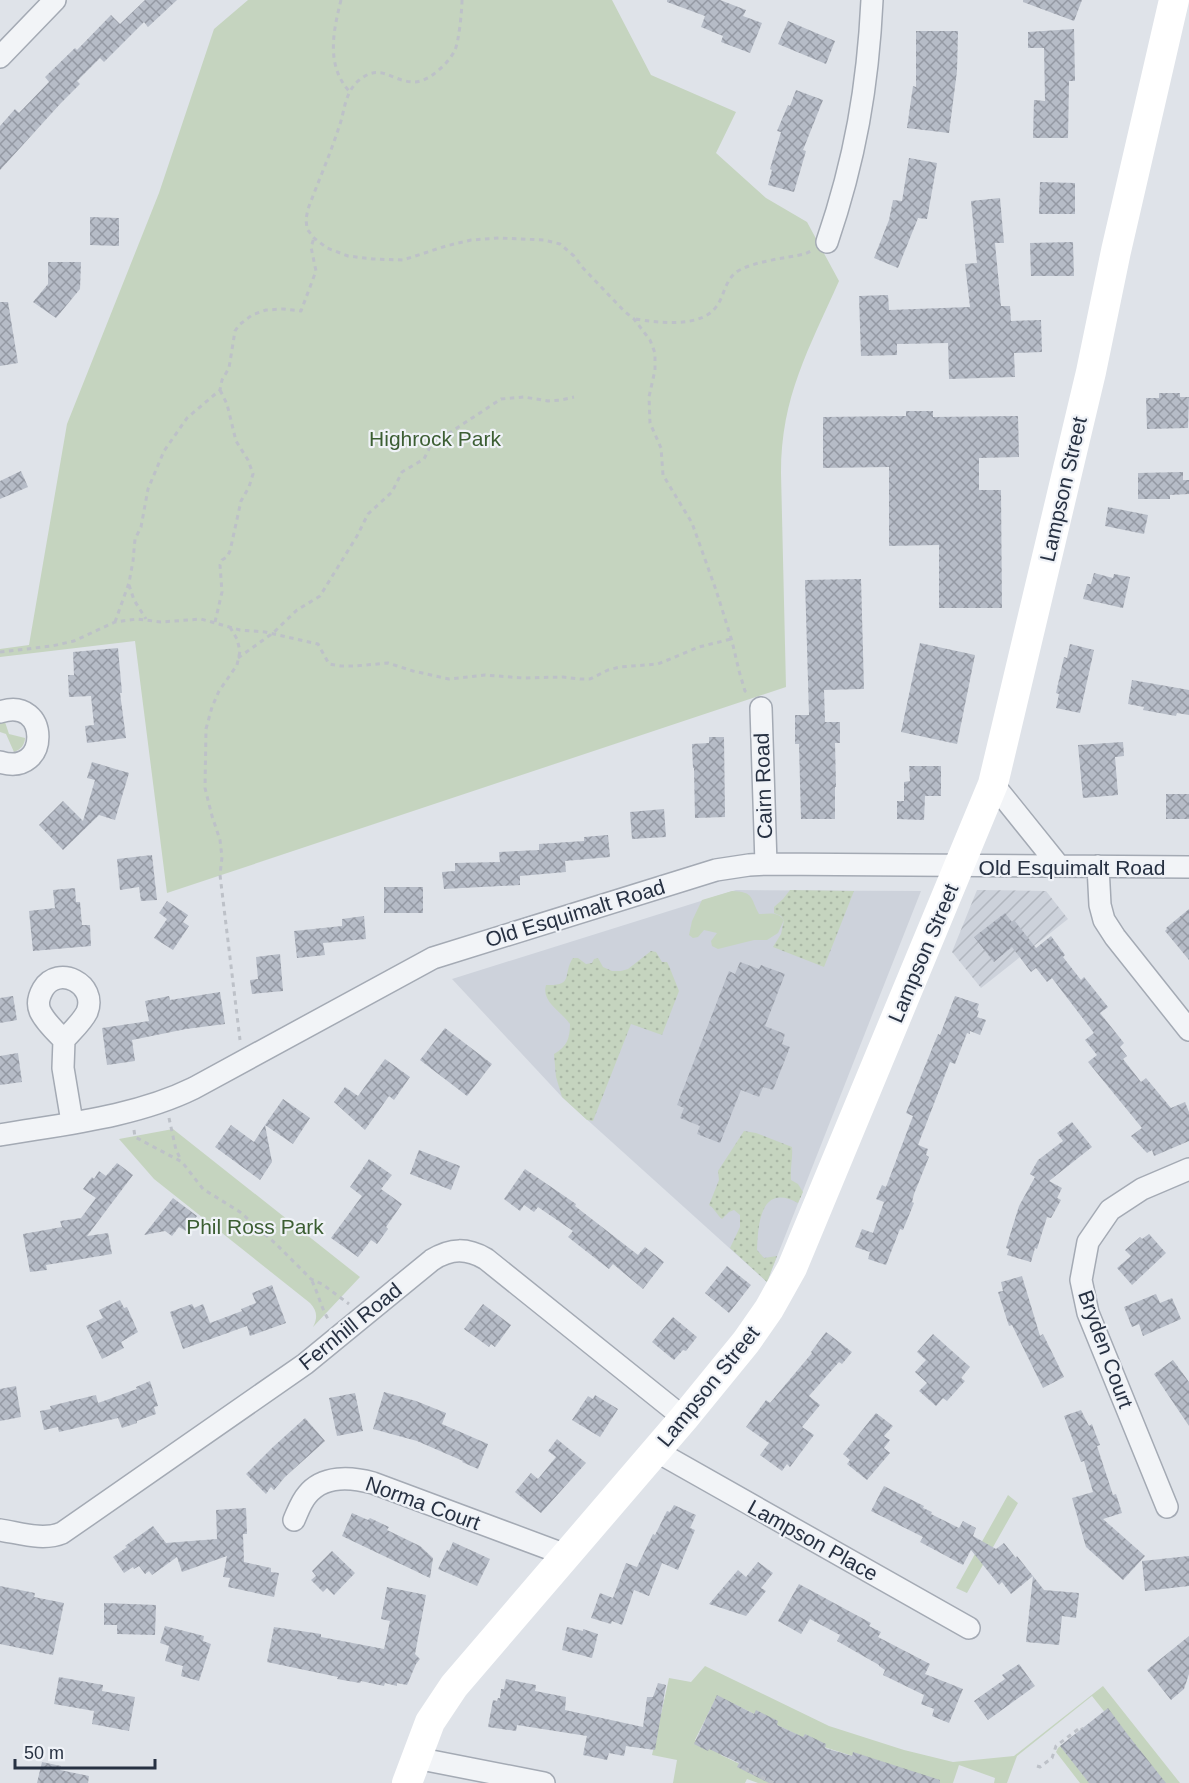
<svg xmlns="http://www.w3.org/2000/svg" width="1189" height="1783" font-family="Arial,sans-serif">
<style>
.built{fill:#cdd2db}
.industrial{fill:url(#industrial-furrows)}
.grass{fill:url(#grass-dots)}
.green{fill:#c5d4bf}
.building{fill:url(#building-cross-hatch)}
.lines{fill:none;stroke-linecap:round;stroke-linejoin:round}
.street-casing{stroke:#a4aab4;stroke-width:24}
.path{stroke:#bdc1c8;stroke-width:3;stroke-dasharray:4.5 4.5;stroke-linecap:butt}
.street{stroke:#f2f4f7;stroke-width:21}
.secondary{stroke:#fff;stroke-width:30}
.labels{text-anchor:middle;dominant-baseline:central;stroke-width:4.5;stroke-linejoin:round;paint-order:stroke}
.park-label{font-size:21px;fill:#3c5e33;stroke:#eff2f7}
.street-label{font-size:21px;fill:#273142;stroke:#eff2f7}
</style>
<defs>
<pattern id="industrial-furrows" width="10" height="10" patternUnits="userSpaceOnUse" patternTransform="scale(1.5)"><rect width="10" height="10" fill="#cdd2db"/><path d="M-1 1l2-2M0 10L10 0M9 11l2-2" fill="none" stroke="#b0b5bd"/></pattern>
<pattern id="grass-dots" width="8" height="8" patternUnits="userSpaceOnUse" patternTransform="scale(1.5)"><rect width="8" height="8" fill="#c5d4bf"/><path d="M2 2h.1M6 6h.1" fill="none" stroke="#a9b6a5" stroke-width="1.8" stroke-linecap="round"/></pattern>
<pattern id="building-cross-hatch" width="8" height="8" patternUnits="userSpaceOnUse" patternTransform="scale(1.5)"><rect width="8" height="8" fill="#b6bcc7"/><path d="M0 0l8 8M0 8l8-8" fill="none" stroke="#9499a3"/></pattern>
</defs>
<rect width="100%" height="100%" fill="#dfe3e9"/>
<!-- built -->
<path class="built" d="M736,890L921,891L767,1282L562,1097L452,979Z"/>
<!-- industrial -->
<path class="industrial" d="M977,890L1046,891L1068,919L981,988L952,952Z"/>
<!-- grass -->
<path class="grass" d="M790,890L854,891L824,967L773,947L781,934L784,920L781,916L774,913V907L783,899Z
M651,951L656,952L662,962H667L669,966L679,991L662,1035L631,1024L593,1121L587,1120L562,1097L556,1077L554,1054C567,1047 570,1038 570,1024C561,1011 541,1002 546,985C575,986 562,974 573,958H578L586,964L592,963L594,959L598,958L603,967L612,971H621L628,969Z
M744,1131L756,1133L792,1147C793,1158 790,1168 791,1180L798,1184L803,1192L798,1203C761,1183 758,1223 757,1250L764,1258L777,1256L767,1282L730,1248L740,1227V1215L734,1210L729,1212L722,1219C717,1215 715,1209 709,1205L719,1180L718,1171Z"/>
<!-- green -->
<path class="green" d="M248,0H612L651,75L736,112L716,153L766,198L807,222L839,281C809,349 781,396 781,473L786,687L167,893L135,641L0,657V649L29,645L67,424L159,193L214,29Z
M4,719L9,734L25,738C25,745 20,750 14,752L6,734L0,732V720Z
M732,891C754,892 750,897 759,914C769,914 777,911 784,920L778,933L767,940H754L718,949L712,946L711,941L717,933L704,930L698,937L693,938L689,935L692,921L702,900Z
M173,1129L360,1277L313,1327C318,1318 317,1310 310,1303L154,1179L119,1139Z
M1008,1495L1018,1503L967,1593L956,1588Z
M705,1666L829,1726L904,1750L953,1762L1014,1756L1103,1686L1180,1783H1161L1092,1696L1017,1756L1007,1783H994L995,1778L959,1765L953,1783H937L821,1746L717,1696L695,1740L722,1753L721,1755L779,1783H758L747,1779L745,1783H673L677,1760L652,1755L669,1678L691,1682Z
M1064,1743L1095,1783H1080L1056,1752L1058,1748Z"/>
<!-- building -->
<path class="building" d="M145,0H177L148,27L144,22L104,62L100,58L77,81L80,84L61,103L0,170V126L15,109L19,113L49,82L45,77L75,48L77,50L111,15L120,24Z
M667,0H720L746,10L743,16L762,23L750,53L721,42L723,36L701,27L705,16L667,2Z
M1023,0H1082L1074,21L1023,2Z
M788,21L835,41L826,64L778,44Z
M1074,29L1075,81H1069L1068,138H1033L1034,100L1045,101L1044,48H1028V32Z
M916,31H958L957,71L949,133L907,128L913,86L916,87Z
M796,90L823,100L803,150L806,151L794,192L768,185L772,170L770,169L781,132L777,131L788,105L790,106Z
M909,158L937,163L927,219L918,218L898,268L874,258L889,220L893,200L902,201Z
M1040,182L1075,183V214H1039Z
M1000,198L1004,243H995L1001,306H1010L1011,321L1041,320L1042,352L1014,353L1015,377L949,379L948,343L897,344V355L861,356L859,296L888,295L889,310L970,307L965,264L977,263L971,201Z
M90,217L119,218V246L90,245Z
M1073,242L1074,276H1031L1030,243Z
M48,262H81L80,289L56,318L33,302L48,284Z
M0,302H8L18,363L0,366Z
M1159,393H1180V397H1189L1188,428L1147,429L1146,398H1159Z
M906,411H933V417L1018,416L1019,457L979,458V490H1001L1002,608H939V545L889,546V467L823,468V417L906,416Z
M21,471L28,487L0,499V481Z
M1183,472V480H1189V494L1170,495V499H1138V473Z
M1108,507L1148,515L1144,534L1105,526Z
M1094,573L1113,578L1114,574L1130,577L1123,608L1083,599L1087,584H1091Z
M861,579L864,689L824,690L825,722H840V743H835L836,787H835V819H801L799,744H795V715H809L805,580Z
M920,643L975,655L957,744L901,732Z
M1070,644L1094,650L1080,713L1056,708L1059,694L1056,693L1064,657L1067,658Z
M118,648L122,693H120L126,738L87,743L85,726L94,725L91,696L69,697L68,675H74L73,652Z
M1132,680L1189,690V715L1177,713L1176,716L1143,710L1144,707L1128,704Z
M709,737H724L725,817L695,818L694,768H693L692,744L709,743Z
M1123,742L1124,756L1115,757L1118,795L1083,798L1078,745Z
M92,762L129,773L115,820L99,815L63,850L39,825L63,801L83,821L95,780L87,778Z
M909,766H941V796H925L924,820L897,819V801H904V782L910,781Z
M1166,794H1189V819H1166Z
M664,809L666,837L632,839L630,812Z
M608,835L610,857L565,861L566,872L520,876V885L444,889L442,872L455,871V863L500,862L499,852L539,850V844L584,841V837Z
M152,855L157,900L141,901L139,887L120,890L117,859Z
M384,887H423V913H384Z
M75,888L76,902H80L82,925H90L91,946L33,951L29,911L55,908L53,890Z
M167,901L188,915L183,922L189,926L173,950L154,938L167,919L159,913Z
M1189,909V960L1165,931L1167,929L1166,928Z
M1005,913L1012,922L1014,920L1036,948L1051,936L1065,955L1063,957L1081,980L1084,977L1108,1007L1100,1013L1124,1043L1120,1047L1127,1056L1123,1059L1141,1082L1146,1078L1171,1108L1185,1102L1189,1112V1141L1154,1156L1152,1150L1147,1153L1131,1136L1142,1128L1088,1062L1097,1055L1085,1040L1094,1033L1052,978L1047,982L1036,968L1031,972L1012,947L994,962L974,937Z
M364,916L366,939L323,943L325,955L297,958L294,931L342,926V919Z
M280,954L283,991L252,994L250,980L258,979L256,957Z
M740,962L759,969L761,965L785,974L765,1026L785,1034L782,1044L790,1047L773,1090L763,1087L759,1097L741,1090L720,1143L697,1134L700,1126L680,1118L684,1108L677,1105L729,971L735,974Z
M220,992L225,1024L186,1029L132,1040L135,1061L107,1065L102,1028L149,1021L145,1001L169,996L170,1000Z
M13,996L17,1020L0,1023V998Z
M955,996L979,1004L977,1010L979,1011L977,1017L986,1020L980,1035L970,1031V1034L967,1033L955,1064L950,1062L918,1145L928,1149L926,1155L929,1157L914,1194L912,1202L914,1203L903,1230L900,1229L886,1265L868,1259L870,1252L855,1247L862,1229L873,1233L884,1202L876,1199L882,1185L886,1187L913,1116L906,1113L938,1034L940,1035Z
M445,1028L492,1064L467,1096L420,1060Z
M18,1053L22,1082L0,1085V1056Z
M385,1059L410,1077L394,1100L389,1096L365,1130L334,1102L345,1087L358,1096Z
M283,1099L310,1118L293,1144L265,1125Z
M1072,1122L1092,1147L1049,1181L1062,1188L1057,1198L1061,1200L1051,1218L1047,1217L1037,1249L1035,1248L1031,1262L1007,1255L1009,1249L1006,1248L1019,1206L1035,1177L1030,1174L1038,1160L1063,1141L1057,1133Z
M231,1125L254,1142L265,1125L272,1162L260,1180L215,1147Z
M419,1150L460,1166L451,1190L410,1174Z
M369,1159L392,1175L381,1189L402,1204L386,1227L388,1229L377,1244L371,1240L358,1257L331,1238L362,1196L350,1187Z
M117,1163L133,1175L87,1236L108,1233L112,1254L46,1265L47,1270L30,1272L23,1234L62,1227L60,1221L81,1218L96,1198L83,1189L92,1177L94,1179L99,1171L106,1176Z
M525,1169L576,1204L575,1206L638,1255L645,1247L664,1262L643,1289L613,1264L609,1269L568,1237L573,1231L538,1207L534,1212L524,1205L520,1211L504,1199Z
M173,1198L197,1216L186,1231L179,1227L172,1236L165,1231L144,1235Z
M1149,1234L1166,1253L1132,1285L1117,1268L1131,1256L1125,1250L1140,1237L1142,1239Z
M727,1266L751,1285L729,1313L705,1293Z
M1022,1276L1040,1336L1043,1334L1064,1377L1043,1388L1012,1325L1009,1326L998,1292L1003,1291L1001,1282Z
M272,1285L286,1323L250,1336L247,1326L183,1349L170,1312L192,1304L194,1308L203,1304L210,1323L242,1311L241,1309L256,1303L252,1293Z
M1156,1294L1160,1303L1172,1298L1181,1319L1143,1336L1139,1324L1132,1327L1124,1307Z
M120,1300L124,1308L127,1307L138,1332L121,1342L124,1348L102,1359L86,1326L103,1318L99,1310Z
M483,1304L511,1325L495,1347L491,1344L489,1347L464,1329Z
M673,1317L697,1337L686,1351L683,1350L674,1360L652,1342Z
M826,1332L852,1352L842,1364L839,1362L809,1396L820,1405L802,1427L814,1435L790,1467L787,1464L782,1471L760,1455L769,1443L746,1427L766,1400L770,1403L812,1353L811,1352Z
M933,1334L970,1367L961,1378L965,1381L947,1401L943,1398L936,1406L919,1391L927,1383L915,1372L926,1360L917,1352Z
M1173,1360L1189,1382V1426L1154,1374Z
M150,1381L158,1406L154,1407L156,1414L137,1421V1423L122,1428L118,1418L59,1432L58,1427L44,1430L40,1411L51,1409L50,1406L96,1395L98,1403L137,1389L136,1387Z
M16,1386L21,1417L0,1421V1389Z
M384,1392L416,1401L446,1413L442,1424L488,1444L478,1469L462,1462L463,1461L417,1441L373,1429Z
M355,1393L363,1431L337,1436L329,1398Z
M595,1395L618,1409L600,1437L572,1420L588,1396L593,1399Z
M1081,1410L1089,1426L1092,1424L1094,1430L1100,1445L1097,1446L1113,1495L1116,1494L1122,1513L1103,1519L1145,1556L1123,1580L1086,1547L1072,1498L1093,1492L1084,1461L1081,1462L1064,1416Z
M876,1413L893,1426L884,1436L890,1440L884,1448L890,1453L867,1480L847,1464L850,1460L843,1454Z
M305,1418L325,1441L285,1477L274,1490L271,1487L266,1494L246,1474L273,1447Z
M557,1439L586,1463L541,1513L515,1492L531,1473L538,1479L556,1457L548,1451Z
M884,1486L924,1506L923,1508L932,1512L931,1514L959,1528L963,1521L976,1528L973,1536L996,1549L1004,1543L1016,1558L1017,1556L1044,1590L1079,1593L1076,1618L1062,1616L1059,1645L1026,1642L1033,1576L1011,1594L1002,1582L999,1585L971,1550L963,1565L920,1542L923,1537L871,1511Z
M674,1505L696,1515L690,1528L695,1530L678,1570L662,1563L649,1596L634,1590L622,1625L612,1621L611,1624L591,1618L600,1593L613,1598L626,1563L637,1567L653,1534L655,1535L667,1511L670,1512Z
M246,1508L247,1534H243L244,1562L271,1568V1572L279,1573L274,1597L228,1587L230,1578L223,1577L227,1556L182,1572L177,1557L152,1575L149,1571L145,1574L139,1566L134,1569L133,1567L124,1573L113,1557L127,1547L125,1546L153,1526L166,1543L217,1539L216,1510Z
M352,1513L368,1520L370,1518L389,1527L387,1530L420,1546L433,1558L430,1578L342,1536Z
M453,1542L490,1559L477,1586L438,1569L447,1550L449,1551Z
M332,1551L355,1573L334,1595L327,1588L323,1592L311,1580L316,1576L312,1571Z
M1189,1556V1586L1145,1591L1142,1561Z
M758,1562L773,1573L761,1588L766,1591L746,1616L709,1604L738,1570L746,1577Z
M799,1584L871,1623L869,1626L881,1632L878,1637L930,1664L925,1674L963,1689L949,1723L932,1716L934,1709L921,1704L924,1695L883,1675L885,1670L879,1666V1665L837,1641L840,1635L810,1619L801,1634L778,1621Z
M0,1586L35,1593L34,1597L64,1603L53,1655L0,1644Z
M387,1587L426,1595L415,1654L420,1659L416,1664L407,1685L397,1683V1686L385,1683L384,1686L361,1681L360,1683L337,1679L338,1677L267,1662L274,1627L321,1634V1637L384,1649L390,1621L381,1619Z
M104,1603L156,1605L155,1635L117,1634V1625H104Z
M165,1626L204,1636L203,1641L211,1644L199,1681L181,1676L183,1666L165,1661L169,1646L160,1643Z
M567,1627L583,1631V1629L598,1634L592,1658L562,1650Z
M1189,1636V1674L1184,1689L1171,1700L1147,1670Z
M1019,1664L1035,1686L988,1720L974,1701L1005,1679L1002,1675Z
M59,1677L103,1685L102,1691L135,1697L129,1731L92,1724L94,1711L54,1704Z
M506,1679L536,1685L535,1691L566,1697L565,1710L643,1727L647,1697H653L658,1683L666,1685L655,1750L626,1746L624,1756L609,1753L607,1760L583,1755L587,1736L517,1725L516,1731L488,1727L493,1700L497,1701L498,1698H500L501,1689H504Z
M717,1695L754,1714L756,1710L778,1721L777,1725L803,1737L805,1734L826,1744L825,1748L852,1756L853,1752L940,1780V1783H769L737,1767L739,1763L709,1749L708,1751L694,1744Z
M1108,1708L1128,1735L1166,1783H1089L1060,1746Z
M42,1762L61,1766L60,1770L89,1776L88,1783H37Z"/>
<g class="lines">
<!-- street casing -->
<g class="street-casing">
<path id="street" d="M0,57L55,0
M827,242C855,160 868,86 872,0
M761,708L766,864
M0,712C50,695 51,778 0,762
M993,784L1059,866
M1098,866L1100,905L1104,920L1115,937L1189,1030
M64,1040C56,1032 45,1022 40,1011C37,1004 39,996 43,989C58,964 98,984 87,1012C82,1022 71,1032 64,1040L63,1068L72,1122
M0,1135C64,1124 135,1117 194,1088L433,958L716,870L749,865L766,864L1189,867
M656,1451L969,1628
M1167,1507L1088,1313L1081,1280L1088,1242L1110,1210L1142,1189L1189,1169
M294,1520C298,1511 301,1502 307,1495C323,1475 351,1477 373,1483L566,1555
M0,1530C20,1533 43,1541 62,1533L305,1364L432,1260C451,1248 467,1248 486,1259L684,1418
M416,1758L544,1783"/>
</g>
<!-- path -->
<path class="path" d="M341,0C333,32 326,65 349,91
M462,0C462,10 459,41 455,50C449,63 428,83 413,82C391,81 380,62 358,81C344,94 345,111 339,127C330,155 318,182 308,209L306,219L307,229L314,238L327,248L348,256L373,259L403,260L446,246L471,240L499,238L544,240L560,244L574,256L583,268L624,311L634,319L650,340L655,353V370L649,397L650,423L661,448L663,475L692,523L716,590L732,641L739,671L745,691L749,694
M636,319C658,323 701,328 716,307C724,297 724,284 734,274C747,262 786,258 805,254L811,251
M129,585L134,600L146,619
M115,622L129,583L133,561L135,539L141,527L148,489L164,451L187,418L220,390L222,380L229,368L235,331L239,325L252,315L266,310L283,309L301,311L316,271L311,247L314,238
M215,622L222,592L220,565L222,560L227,557L230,551L241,501L249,487L253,474L248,460L236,441L227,404L220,390
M230,627L237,639L240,651L237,665L219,691L212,707L206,729L205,788L212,816L220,840L222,857L220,875L240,1040
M0,652L52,646L74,641L115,622L137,619L161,622L201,619L240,630L265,632L318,644L329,664L341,666H355L388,663L413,671L449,679L485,675L523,678L563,677L580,679H590L608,670L620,667L658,664L699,647L731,639
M238,658L273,633L297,610L320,596L357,536L368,514L392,492L402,472L424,459L431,445L501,399L524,397L548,401L561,400L574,397
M169,1118L176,1150L181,1160
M134,1130L135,1137L182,1162L203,1189L240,1212L275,1243L311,1279L322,1284L349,1304
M312,1281C318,1293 321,1307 328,1319
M1037,1766L1040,1767L1052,1758L1056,1746L1081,1727L1082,1729
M748,1768L747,1770L774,1783"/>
<!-- street -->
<use href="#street" class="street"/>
<!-- secondary -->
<path class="secondary" d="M407,1783L430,1722L454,1686L684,1418L746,1342L769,1309L792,1268L993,784L1091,372L1116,251L1174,0"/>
</g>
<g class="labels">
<!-- park labels -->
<g class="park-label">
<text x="435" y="438">Highrock Park</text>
<text x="255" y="1226">Phil Ross Park</text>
</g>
<!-- street labels -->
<g class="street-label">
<text transform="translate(1063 489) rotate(-77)">Lampson Street</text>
<text transform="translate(763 786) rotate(-92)">Cairn Road</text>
<text x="1072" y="867">Old Esquimalt Road</text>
<text transform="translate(575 913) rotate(-17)">Old Esquimalt Road</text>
<text transform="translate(923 953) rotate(-67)">Lampson Street</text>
<text transform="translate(350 1326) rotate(-39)">Fernhill Road</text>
<text transform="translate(1106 1349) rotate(70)">Bryden Court</text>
<text transform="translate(708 1386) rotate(-51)">Lampson Street</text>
<text transform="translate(423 1503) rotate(20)">Norma Court</text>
<text transform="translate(813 1540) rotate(29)">Lampson Place</text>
</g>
</g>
<!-- scale -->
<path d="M15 1759v9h140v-9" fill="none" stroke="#273142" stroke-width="3"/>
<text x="24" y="1759" font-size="18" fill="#273142" stroke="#eff2f7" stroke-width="4.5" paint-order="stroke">50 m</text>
</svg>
